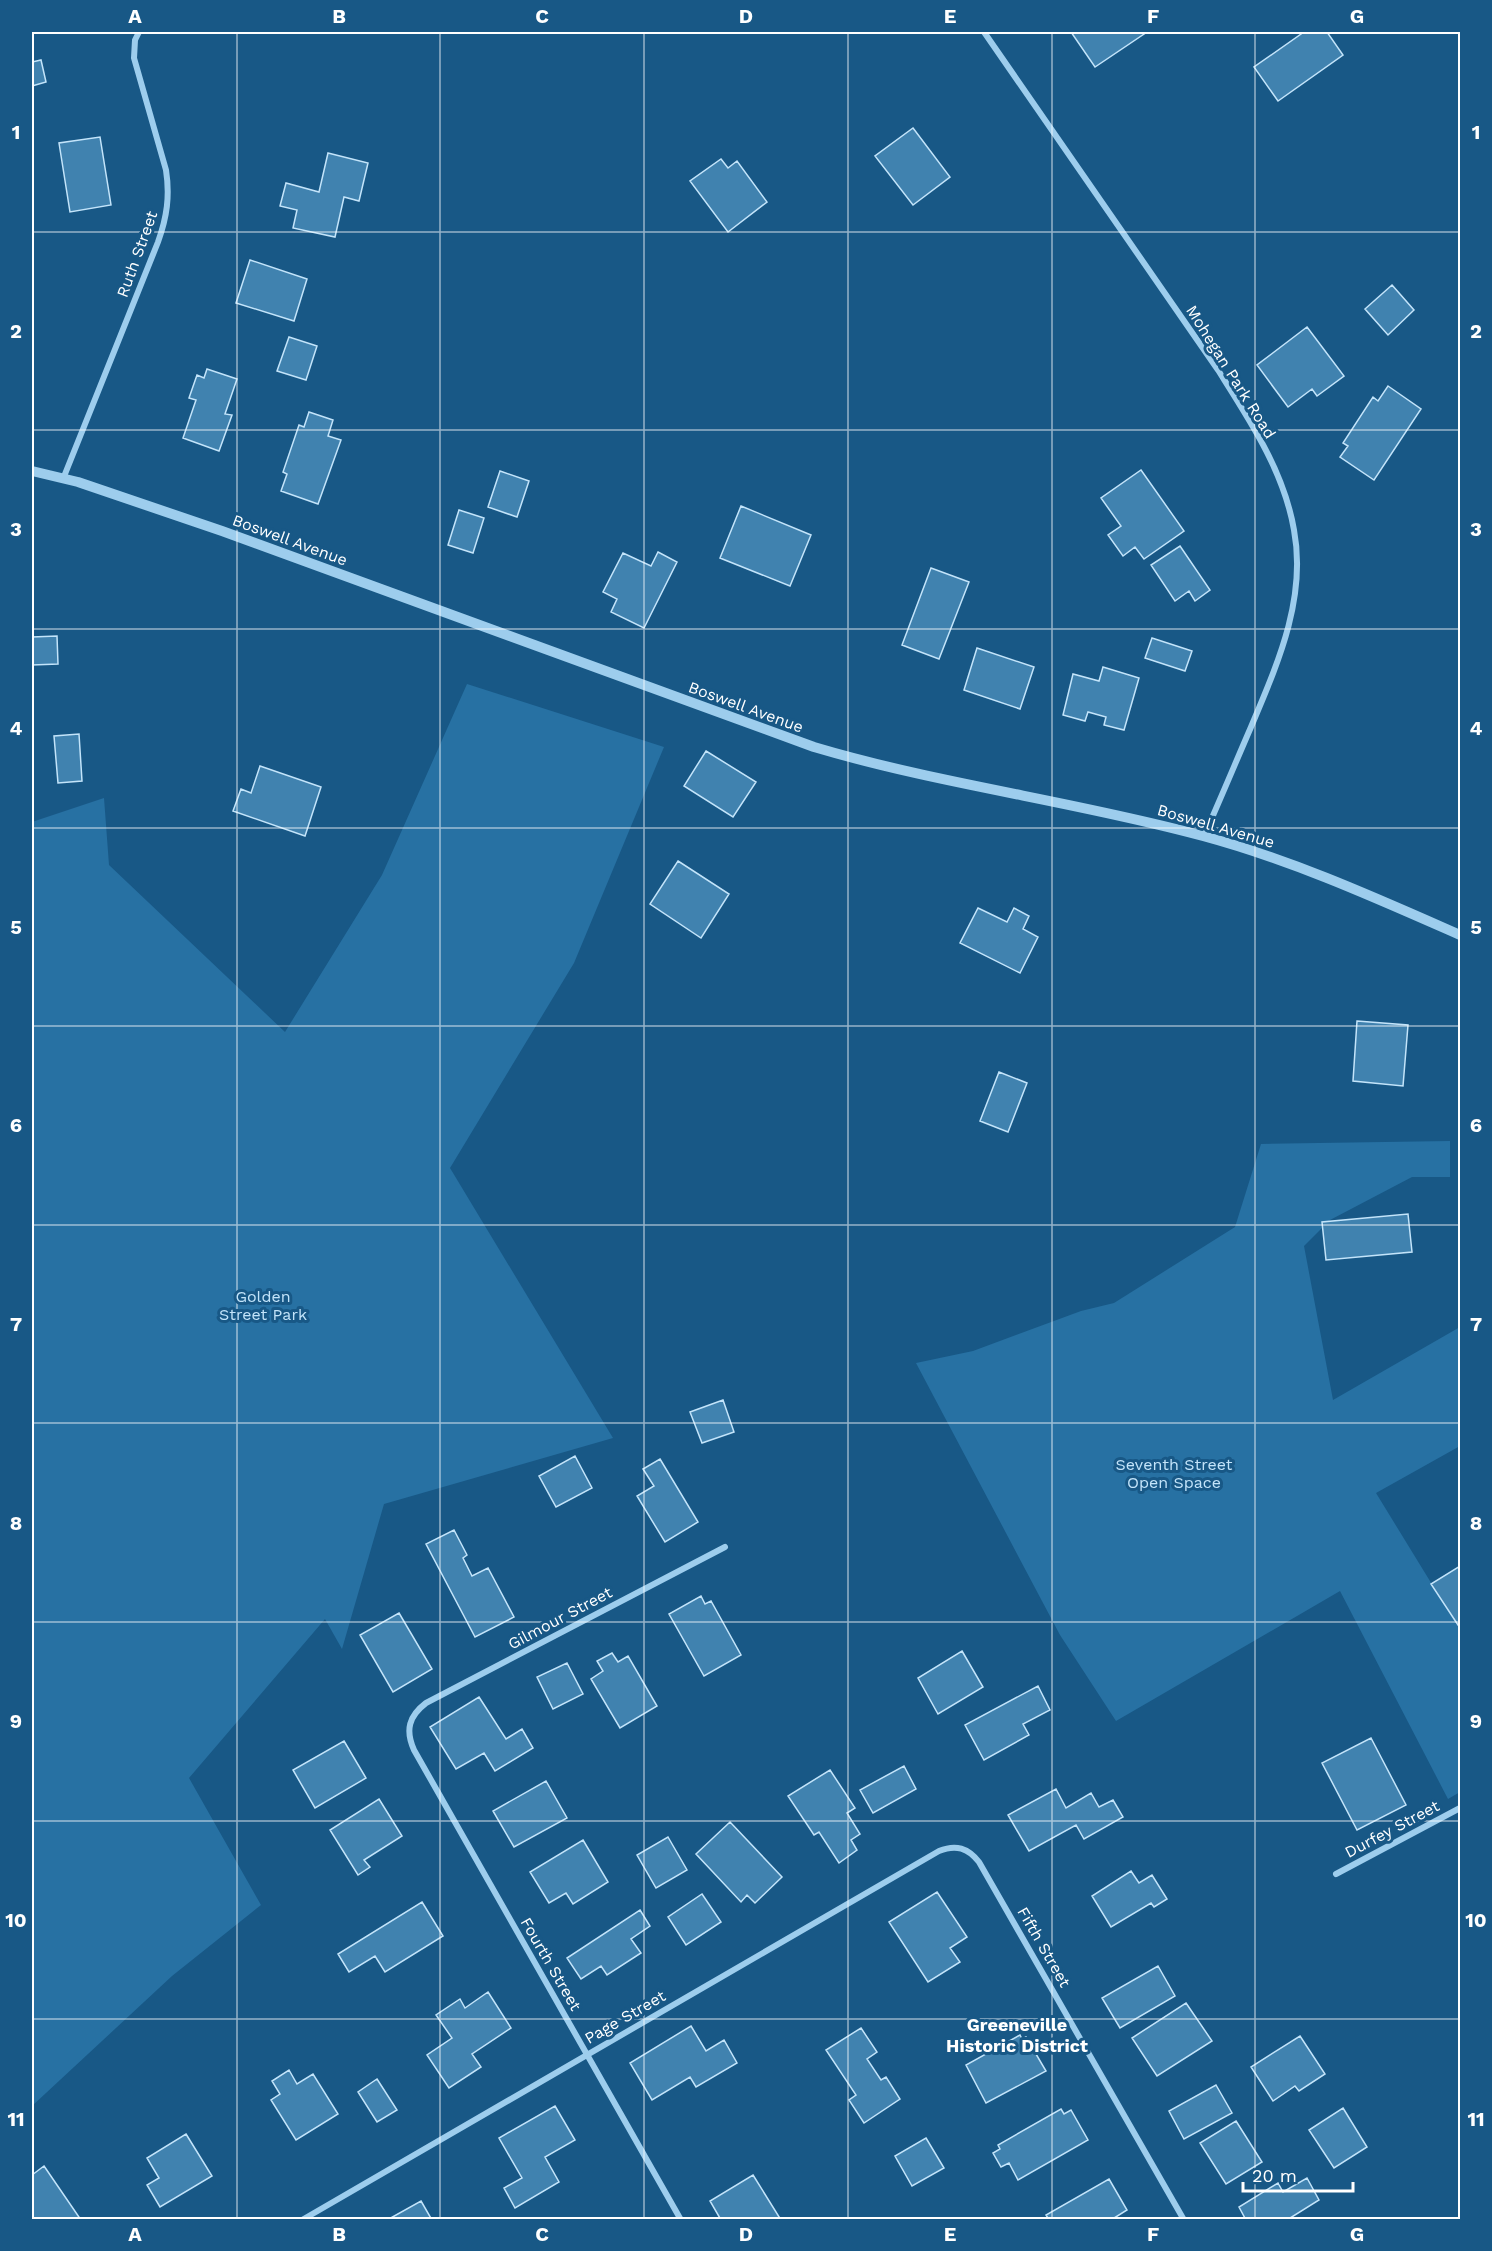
<svg xmlns="http://www.w3.org/2000/svg" width="1492" height="2251" font-family="'Work Sans',sans-serif">
<style>
.green{fill:#2771a3}
.building{fill:#4082af;stroke:#c3e4fa;stroke-width:1.5}
.lines{fill:none;stroke-linecap:round;stroke-linejoin:round}
.minor{stroke:#9dcded;stroke-width:6}
.tertiary{stroke:#9dcded;stroke-width:10}
.grid{fill:none;stroke:#fff;stroke-width:1.5;stroke-opacity:0.55}
.labels{text-anchor:middle;dominant-baseline:central;stroke-width:6;stroke-linejoin:round;paint-order:stroke}
.street-label{font-size:16px;fill:#fff;stroke:#185886}
.park-label{font-size:16px;fill:#c3e4fa;stroke:#185886}
.neighbourhood-label{font-size:18px;font-weight:bold;fill:#fff;stroke:#185886}
.neatline{fill:none;stroke:#fff;stroke-width:2}
.grid-label{font-size:20px;text-anchor:middle;font-weight:bold;fill:#fff}
</style>
<rect width="100%" height="100%" fill="#185886"/>
<!-- green -->
<path class="green" d="M467,684L664,747L574,963L450,1168L613,1438L384,1504L342,1649L325,1619L189,1778L261,1905L172,1976L32,2106V822L104,798L109,865L285,1032L382,875Z
M1450,1141V1177H1412L1330,1220L1304,1246L1333,1400L1460,1327V1446L1376,1493L1460,1630V1792L1448,1799L1340,1591L1116,1721L1060,1635L916,1363L973,1351L1081,1311L1114,1303L1235,1227L1261,1144Z"/>
<!-- building -->
<path class="building" d="M1071,32H1147L1095,67Z
M1304,32H1327L1343,55L1278,101L1254,67Z
M41,60L46,82L32,86V62Z
M913,128L950,177L913,205L875,156Z
M100,137L111,205L70,212L59,143Z
M328,153L368,163L359,201L344,197L335,237L293,228L297,210L280,206L286,183L319,192Z
M721,159L728,168L737,161L767,202L728,232L690,181Z
M250,260L307,279L294,321L236,303Z
M1392,285L1414,310L1388,335L1365,309Z
M1307,327L1344,376L1317,396L1312,389L1288,407L1257,365Z
M289,337L317,346L306,380L277,371Z
M207,369L237,379L225,414L232,415L219,451L183,438L196,400L189,398L197,375L204,378Z
M1388,386L1421,409L1374,480L1340,457L1348,446L1343,443L1373,397L1378,401Z
M309,412L333,420L328,436L341,440L318,504L281,491L287,474L283,472L299,425L304,427Z
M1141,470L1184,531L1144,559L1135,547L1123,556L1108,535L1121,526L1101,498Z
M500,471L529,481L517,517L488,507Z
M741,506L811,535L790,586L720,558Z
M459,510L484,518L473,553L448,545Z
M1180,546L1210,590L1195,601L1189,591L1175,601L1151,565Z
M658,552L677,562L644,628L611,612L617,599L603,592L623,553L651,566Z
M931,568L969,582L939,659L902,645Z
M57,636L58,664L32,665V637Z
M1152,638L1192,651L1185,671L1145,658Z
M977,648L1034,667L1020,709L964,690Z
M1103,667L1139,678L1124,730L1104,725L1106,717L1088,712L1085,721L1063,715L1073,674L1099,681Z
M79,734L82,781L58,783L54,736Z
M706,751L756,782L733,817L684,786Z
M260,766L321,787L305,836L233,811L241,789L251,793Z
M678,861L729,894L701,938L650,904Z
M978,908L1007,922L1014,908L1029,916L1023,929L1038,937L1020,973L960,943Z
M1357,1021L1408,1025L1403,1086L1353,1081Z
M999,1072L1027,1083L1008,1132L980,1121Z
M1408,1214L1412,1252L1326,1260L1322,1222Z
M723,1400L734,1432L702,1443L690,1412Z
M575,1456L592,1488L556,1507L539,1476Z
M660,1459L698,1522L665,1542L637,1496L654,1486L643,1469Z
M454,1530L467,1555L463,1558L472,1576L488,1568L514,1617L475,1637L426,1544Z
M1460,1566V1623L1458,1625L1431,1584Z
M701,1596L705,1604L711,1601L741,1655L704,1676L669,1614Z
M399,1613L432,1669L393,1692L360,1635Z
M962,1651L983,1687L938,1714L918,1678Z
M612,1653L618,1662L628,1656L657,1706L620,1728L591,1679L603,1671L597,1661Z
M567,1663L583,1694L553,1709L537,1677Z
M1038,1686L1050,1710L1023,1724L1029,1735L984,1760L965,1725Z
M479,1697L506,1739L522,1729L533,1748L495,1771L484,1753L456,1769L430,1727Z
M1371,1738L1406,1805L1357,1830L1322,1763Z
M344,1741L366,1778L315,1808L293,1770Z
M904,1766L916,1789L873,1813L860,1790Z
M830,1770L855,1808L847,1813L860,1834L851,1840L857,1850L839,1863L819,1832L814,1835L788,1796Z
M546,1781L567,1818L514,1847L493,1811Z
M1056,1789L1066,1808L1091,1793L1099,1807L1113,1800L1123,1817L1084,1839L1076,1825L1029,1851L1008,1815Z
M379,1799L402,1836L364,1860L370,1867L358,1875L330,1830Z
M730,1822L782,1877L755,1903L747,1895L741,1902L696,1854Z
M668,1837L687,1870L656,1888L637,1855Z
M583,1840L608,1882L573,1904L566,1893L549,1903L530,1872Z
M1131,1871L1139,1883L1152,1875L1167,1899L1154,1907L1151,1903L1111,1927L1092,1896Z
M937,1892L967,1937L950,1948L960,1962L928,1982L889,1922Z
M702,1894L721,1922L686,1945L668,1917Z
M422,1902L443,1936L385,1972L375,1956L349,1972L338,1954Z
M640,1910L650,1926L631,1939L641,1953L607,1975L601,1966L581,1979L567,1958Z
M1158,1966L1175,1996L1120,2028L1102,1998Z
M488,1992L511,2028L472,2054L481,2067L449,2088L427,2055L452,2038L436,2015L460,1999L465,2008Z
M1186,2003L1212,2041L1157,2076L1132,2038Z
M691,2026L706,2051L724,2040L737,2063L696,2087L690,2077L652,2100L630,2063Z
M861,2028L877,2052L867,2059L881,2080L886,2077L900,2099L864,2123L849,2100L856,2095L826,2050Z
M1020,2035L1022,2039L1026,2037L1046,2071L986,2103L966,2065Z
M1300,2036L1325,2074L1299,2091L1295,2086L1273,2101L1251,2067Z
M289,2070L297,2084L313,2074L338,2114L296,2140L271,2100L280,2094L272,2081Z
M377,2079L397,2110L377,2122L358,2092Z
M1216,2085L1232,2113L1184,2139L1169,2111Z
M555,2106L575,2140L545,2157L559,2182L515,2208L504,2188L522,2178L499,2138Z
M1343,2108L1367,2147L1334,2168L1309,2130Z
M1061,2109L1064,2114L1071,2110L1088,2140L1018,2180L1009,2163L1001,2167L993,2153L1000,2149L998,2145Z
M1236,2121L1262,2162L1226,2184L1200,2143Z
M186,2134L212,2176L160,2207L147,2185L159,2178L147,2158Z
M926,2138L944,2168L912,2186L895,2156Z
M44,2166L81,2220H32V2175Z
M753,2175L781,2220H721L710,2201Z
M1307,2178L1319,2200L1287,2220H1246L1239,2207L1278,2183L1283,2192Z
M1109,2179L1127,2210L1111,2220H1049L1046,2215Z
M421,2201L432,2220H387Z"/>
<g class="lines">
<!-- minor -->
<path class="minor" d="M984,32L1218,370C1249,419 1284,471 1294,530C1307,599 1277,665 1251,727C1235,764 1220,800 1204,836
M63,479L158,242C167,217 170,196 166,170L134,58L135,40L139,32
M1336,1874L1460,1808
M302,2220L939,1851C956,1844 968,1848 979,1862L1184,2220
M681,2220L414,1750C405,1730 409,1716 426,1703L725,1547"/>
<!-- tertiary -->
<path class="tertiary" d="M32,471L78,482L222,531L814,747C942,785 1074,801 1203,836C1292,860 1376,898 1460,935"/>
</g>
<!-- grid -->
<path class="grid" d="M237,32V2220M440,32V2220M644,32V2220M848,32V2220M1052,32V2220M1255,32V2220M32,232H1460M32,430H1460M32,629H1460M32,828H1460M32,1026H1460M32,1225H1460M32,1423H1460M32,1622H1460M32,1821H1460M32,2019H1460"/>
<g class="labels">
<!-- street labels -->
<g class="street-label">
<text transform="translate(137 254) rotate(-70)">Ruth Street</text>
<text transform="translate(1231 372) rotate(58)">Mohegan Park Road</text>
<text transform="translate(290 540) rotate(20)">Boswell Avenue</text>
<text transform="translate(746 707) rotate(20)">Boswell Avenue</text>
<text transform="translate(1216 826) rotate(16)">Boswell Avenue</text>
<text transform="translate(560 1618) rotate(-28)">Gilmour Street</text>
<text transform="translate(1392 1829) rotate(-28)">Durfey Street</text>
<text transform="translate(1044 1947) rotate(60)">Fifth Street</text>
<text transform="translate(551 1964) rotate(60)">Fourth Street</text>
<text transform="translate(625 2017) rotate(-30)">Page Street</text>
</g>
<!-- park labels -->
<g class="park-label">
<text x="263" y="1296">Golden<tspan x="263" dy="18">Street Park</tspan></text>
<text x="1174" y="1464">Seventh Street<tspan x="1174" dy="18">Open Space</tspan></text>
</g>
<!-- neighbourhood labels -->
<g class="neighbourhood-label">
<text x="1017" y="2024">Greeneville<tspan x="1017" dy="21">Historic District</tspan></text>
</g>
</g>
<!-- border -->
<rect width="1492" height="2251" fill="none" stroke="#185886" stroke-width="66"/>
<!-- scale -->
<path d="M1243 2182v9h110v-9" fill="none" stroke="#ffffff" stroke-width="3"/>
<text x="1252" y="2182" font-size="18" fill="#ffffff" stroke="#185886" stroke-width="4.5" paint-order="stroke">20 m</text>
<rect x="33" y="33" width="1426" height="2185" class="neatline"/>
<g class="grid-label">
<text x="135" y="23">A</text>
<text x="339" y="23">B</text>
<text x="542" y="23">C</text>
<text x="746" y="23">D</text>
<text x="950" y="23">E</text>
<text x="1153" y="23">F</text>
<text x="1357" y="23">G</text>
<text x="16" y="139">1</text>
<text x="1476" y="139">1</text>
<text x="16" y="338">2</text>
<text x="1476" y="338">2</text>
<text x="16" y="536">3</text>
<text x="1476" y="536">3</text>
<text x="16" y="735">4</text>
<text x="1476" y="735">4</text>
<text x="16" y="934">5</text>
<text x="1476" y="934">5</text>
<text x="16" y="1132">6</text>
<text x="1476" y="1132">6</text>
<text x="16" y="1331">7</text>
<text x="1476" y="1331">7</text>
<text x="16" y="1530">8</text>
<text x="1476" y="1530">8</text>
<text x="16" y="1728">9</text>
<text x="1476" y="1728">9</text>
<text x="16" y="1927">10</text>
<text x="1476" y="1927">10</text>
<text x="16" y="2126">11</text>
<text x="1476" y="2126">11</text>
<text x="135" y="2241">A</text>
<text x="339" y="2241">B</text>
<text x="542" y="2241">C</text>
<text x="746" y="2241">D</text>
<text x="950" y="2241">E</text>
<text x="1153" y="2241">F</text>
<text x="1357" y="2241">G</text>
</g>
</svg>
